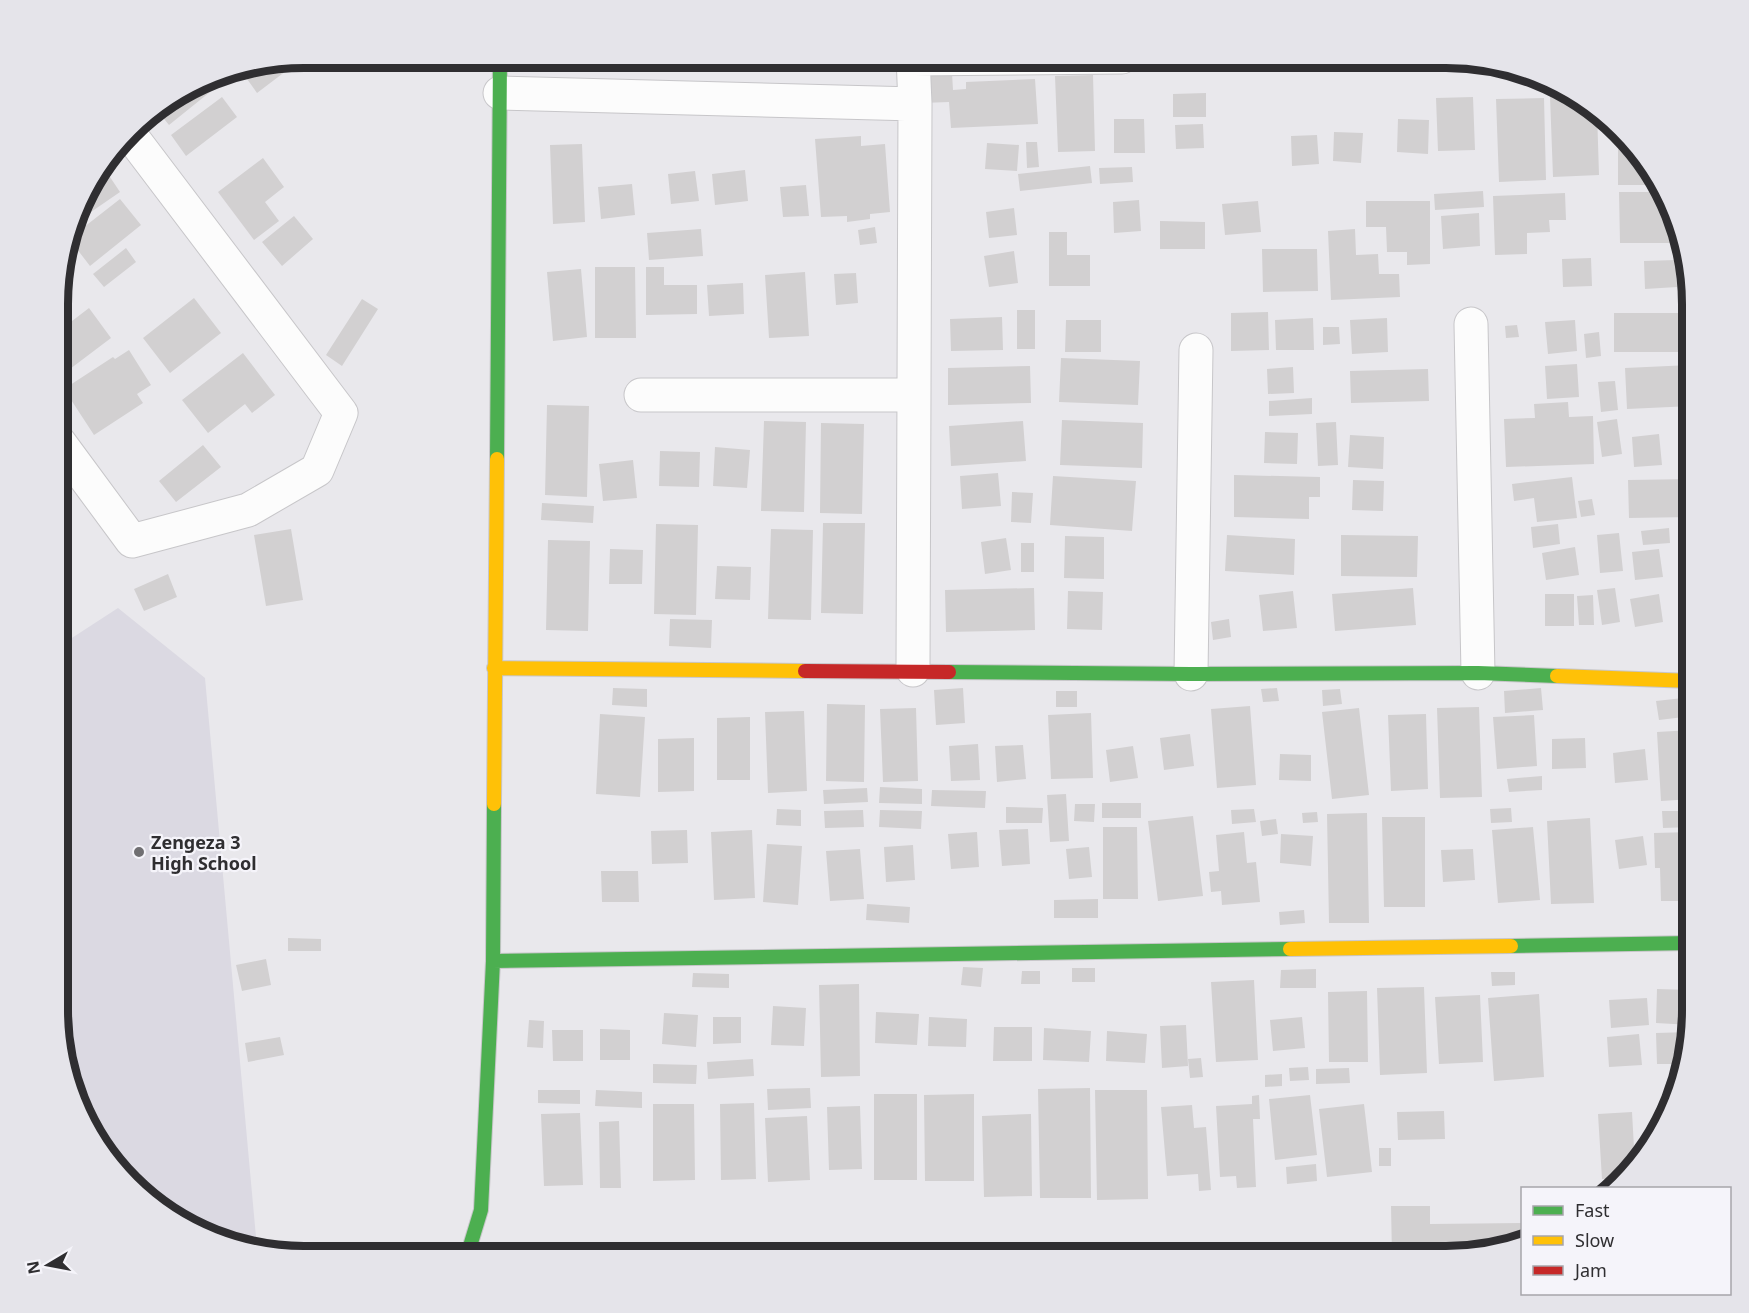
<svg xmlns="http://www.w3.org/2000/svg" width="1749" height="1313" font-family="'Noto Sans',sans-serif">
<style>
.built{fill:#dbd9e2}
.building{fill:#d2d0d1}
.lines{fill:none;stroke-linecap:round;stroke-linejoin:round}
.street-casing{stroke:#c7c6c9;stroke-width:35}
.fast-casing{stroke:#c7c6c9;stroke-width:16}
.slow-casing{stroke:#c7c6c9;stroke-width:16}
.jam-casing{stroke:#c7c6c9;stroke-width:16}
.street{stroke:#fcfcfc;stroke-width:33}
.fast{stroke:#4caf50;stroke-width:14}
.slow{stroke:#ffc107;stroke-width:14}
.jam{stroke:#c62828;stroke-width:14}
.poi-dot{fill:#706f72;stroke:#f5f4fa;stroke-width:2}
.labels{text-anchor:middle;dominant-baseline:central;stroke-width:4.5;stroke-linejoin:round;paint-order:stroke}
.poi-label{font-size:18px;font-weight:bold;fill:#2f2e31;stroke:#f5f4fa;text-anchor:start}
.rim{fill:none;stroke:#2f2e31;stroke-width:8}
</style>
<rect width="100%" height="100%" fill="#e9e8ec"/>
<!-- built -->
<path class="built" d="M118,608L205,678L257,1248L209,1237L141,1195L83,1119L58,1026V647Z"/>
<!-- building -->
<path class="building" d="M590,57H608V64L590,65Z
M687,57H706L707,68L688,70Z
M279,61L286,71L257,93L242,72L235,77L229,69Z
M952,73L953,90L966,89V82L1035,79L1038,124L951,128L949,102L922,103L921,75Z
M1093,75L1095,151L1058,152L1055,76Z
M208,79L215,88L169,125L156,109Z
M1206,93V117H1173V94Z
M1571,95L1597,111L1599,175L1553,177L1550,96Z
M222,97L237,117L186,156L171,135Z
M1473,97L1475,150L1438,151L1436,98Z
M1544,98L1546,180L1499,182L1496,99Z
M1606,116L1608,118L1616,128H1605Z
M1114,119H1144L1145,153H1114Z
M1398,119L1429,120L1428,154L1397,152Z
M1203,124L1204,148L1176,149L1175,125Z
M1334,132L1363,133L1361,163L1333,161Z
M1317,135L1319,164L1292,166L1291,136Z
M861,136V146L885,144L890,212L870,214V219L847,222V216L821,217L815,139Z
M1618,136H1622L1660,185H1618Z
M1026,142H1037L1039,167L1027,168Z
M987,143L1019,145L1017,171L985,169Z
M582,144L585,222L553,224L550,145Z
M263,158L284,187L265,202L279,221L254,240L218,192Z
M1090,166L1092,183L1020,191L1018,174Z
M1132,167L1133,182L1100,184L1099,168Z
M745,170L748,201L715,205L712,174Z
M695,171L699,201L671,204L668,174Z
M108,174L120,192L75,223L87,189Z
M632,184L635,215L601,219L598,187Z
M806,185L809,216L783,217L780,187Z
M1483,191L1484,207L1435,210L1434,194Z
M1619,192H1665L1678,243H1620Z
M1565,193L1566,220H1549L1550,232L1527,233V254L1495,255L1493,196Z
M120,199L141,225L90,266L70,240V238Z
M1139,200L1141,231L1114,233L1113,202Z
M1258,201L1261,232L1225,235L1222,204Z
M1366,201H1430V264L1407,265V252H1387L1386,227H1366Z
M1014,208L1017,235L989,238L986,212Z
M1479,213L1480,246L1443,249L1441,216Z
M294,216L313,239L282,266L262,242Z
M1160,221L1205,222V249H1160Z
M875,227L877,243L860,245L858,230Z
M701,229L703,256L649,260L647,233Z
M1355,229L1356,255L1378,254L1379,274H1399L1400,297L1331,300L1328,231Z
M1049,232H1067V255H1090V286H1049Z
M126,248L136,262L104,287L93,274Z
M1262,249H1317L1318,291L1263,292Z
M1014,251L1018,283L989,287L984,256Z
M1591,258L1592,286L1563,287L1562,259Z
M1676,260L1677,287L1645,289L1644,261Z
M595,267H635L636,338H595Z
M646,267H664V285H697V314L646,315Z
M581,269L587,337L553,341L547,272Z
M805,272L809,336L769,338L765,275Z
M856,273L858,303L836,305L834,274Z
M743,283L744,314L709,316L707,285Z
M194,298L221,333L170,373L143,338Z
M362,299L378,309L342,366L326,355Z
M89,308L111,338L62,375L59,370V331Z
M1017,310H1035V349H1017Z
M1268,312L1269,350L1231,351V313Z
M1614,313H1692V352H1614Z
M1002,317L1003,350L951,351L950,319Z
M1313,318L1314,350H1276L1275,320Z
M1387,318L1388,352L1352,354L1350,320Z
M1066,320H1101V352H1065Z
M1575,320L1577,351L1548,354L1545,322Z
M1517,325L1519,337L1506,338L1505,326Z
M1323,327H1339L1340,344L1323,345Z
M1599,332L1601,356L1586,358L1584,334Z
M129,350L151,385L137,394L143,403L94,435L64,389L113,357L115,359Z
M243,353L275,395L252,413L245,404L208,433L182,400Z
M1061,358L1140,361L1138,405L1059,402Z
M1577,364L1579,397L1547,399L1545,366Z
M1690,365L1692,406L1627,409L1625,368Z
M1030,366L1031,403L948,405V368Z
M1293,367L1294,393L1268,394L1267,369Z
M1428,369L1429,401L1351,403L1350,371Z
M1615,381L1618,410L1601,412L1598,382Z
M1312,398V414L1269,416V401Z
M1568,402L1569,417L1593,416L1594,464L1506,467L1504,419L1535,418L1534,404Z
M547,405L589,406L587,497L545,495Z
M1617,419L1622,454L1602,457L1597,422Z
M1062,420L1143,423L1142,468L1060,465Z
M764,421L806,422L804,512L761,511Z
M1023,421L1026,461L951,466L949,426Z
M1336,422L1338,465L1318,466L1316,423Z
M821,423L864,424L862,514L820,513Z
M1265,432L1298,433L1297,464L1264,463Z
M1659,434L1662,465L1634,467L1632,437Z
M1350,435L1384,437L1383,469L1348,467Z
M203,445L221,467L176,502L159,481Z
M715,447L750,450L747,488L713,486Z
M660,451L700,452L699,487L659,486Z
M633,460L637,498L603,501L599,464Z
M998,473L1001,506L962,509L960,476Z
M1234,475L1320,477V497H1309V519L1234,517Z
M1053,476L1136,481L1132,531L1050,525Z
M1572,477L1577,518L1537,522L1534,498L1514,501L1512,484Z
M1692,479V517L1629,518L1628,480Z
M1353,480L1384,481L1383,511L1352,510Z
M1012,492L1033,493L1031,523L1011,522Z
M1592,499L1595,515L1581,517L1578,501Z
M542,503L594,506L593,523L541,520Z
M823,523H865L863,614L821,613Z
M656,524L698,525L696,615L654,614Z
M1558,524L1560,544L1533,548L1531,527Z
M1669,528L1670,543L1643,545L1641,531Z
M291,529L303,600L266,606L254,535Z
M771,529L813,530L811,620L768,619Z
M1619,533L1623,571L1600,573L1597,535Z
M1227,535L1295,539L1294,575L1225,571Z
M1341,535L1418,536L1417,577L1341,576Z
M1065,536L1104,537V579L1064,578Z
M1006,538L1011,570L985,574L981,542Z
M548,540L590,541L588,631L546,630Z
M1021,543H1034V572H1021Z
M1575,547L1579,575L1546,580L1542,553Z
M610,549L643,550L642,584H609Z
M1659,549L1663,577L1635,580L1632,552Z
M717,566L751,567L750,600L715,599Z
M168,574L177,597L144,611L134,589Z
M1034,588L1035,630L946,632L945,590Z
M1413,588L1416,625L1335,631L1332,594Z
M1615,588L1620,622L1602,625L1597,590Z
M1068,591L1103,592L1102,630L1067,629Z
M1293,591L1297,628L1263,631L1259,595Z
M1545,594H1574V626H1545Z
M1659,594L1663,622L1635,627L1630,599Z
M1593,595L1594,625H1579L1577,596Z
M670,619L712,620L711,648L669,646Z
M1229,619L1231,637L1213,640L1211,622Z
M613,688L647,689V707L612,705Z
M963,688L965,723L936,725L934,690Z
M1277,688L1279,701L1263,702L1261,689Z
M1541,688L1543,710L1505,713L1504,691Z
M1340,689L1342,704L1323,706L1322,690Z
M1056,691H1077V707H1056Z
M1692,697V716L1659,720L1656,701Z
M827,704L865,705L864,782L826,781Z
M1250,706L1256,785L1217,788L1211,709Z
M1479,707L1482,797L1440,798L1437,708Z
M916,708L918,781L883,782L880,709Z
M1359,708L1369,795L1332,799L1322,712Z
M804,711L807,791L768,793L765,712Z
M1091,713L1093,778L1051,779L1048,715Z
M600,714L645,717L640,797L596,794Z
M1426,714L1428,789L1391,791L1388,715Z
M1534,715L1537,766L1497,769L1493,717Z
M750,717V780H717V718Z
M1692,730V799L1661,801L1657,732Z
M1190,734L1194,766L1164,770L1160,738Z
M694,738V791L658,792V739Z
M1585,738L1586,768L1552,769V739Z
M978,744L980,780L951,781L949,746Z
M1023,745L1026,779L997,782L995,746Z
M1133,746L1138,778L1110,782L1106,750Z
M1645,749L1648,780L1615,783L1613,753Z
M1280,754L1311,755V781L1279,780Z
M1542,776V790L1509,792L1507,779Z
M880,787L922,789V804L879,803Z
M867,788L868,802L824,804L823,790Z
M932,790L986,791L985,808L931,806Z
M1066,794L1069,841L1050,842L1047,795Z
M1102,803H1141V818H1102Z
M1075,804H1095L1094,822L1074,821Z
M1006,807L1043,808L1042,823H1006Z
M1511,808L1512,822L1491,823L1490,809Z
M777,809L801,810V826L776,825Z
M1254,809L1256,822L1232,824L1231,810Z
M863,810L864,827L825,828L824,811Z
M880,810L922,811L921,829L879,827Z
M1662,811H1692V827L1663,828Z
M1317,812L1318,822L1303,823L1302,813Z
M1367,813L1369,923H1329L1327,814Z
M1193,816L1203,896L1158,901L1148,821Z
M1382,817H1425V907H1384Z
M1590,818L1594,903L1551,904L1547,821Z
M1276,819L1278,834L1262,836L1260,821Z
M1103,827H1137L1138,899H1103Z
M1533,827L1540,900L1498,903L1492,830Z
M1028,829L1030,864L1002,866L999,830Z
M687,830L688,863L652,864L651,831Z
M752,830L755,898L714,900L711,832Z
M977,832L979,867L951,869L948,834Z
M1244,832L1247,863L1256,862L1260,902L1222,905L1221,891L1211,892L1209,872L1219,871L1216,835Z
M1692,832V867H1689L1691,901H1661L1660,868H1655L1654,833Z
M1281,834L1313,836L1311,866L1280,863Z
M1643,836L1647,865L1619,869L1615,840Z
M767,844L802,846L798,905L763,902Z
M913,845L915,880L886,882L884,847Z
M1089,847L1092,877L1069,879L1066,849Z
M860,849L864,899L830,901L826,851Z
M1473,849L1475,880L1443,882L1441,850Z
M601,871H638L639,902H602Z
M1098,899V918H1054V900Z
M867,904L910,907L909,923L866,920Z
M1304,910L1305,923L1280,925L1279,912Z
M288,938L321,939V951H288Z
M266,959L271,985L242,991L236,965Z
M963,967L983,968L981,987L961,985Z
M1072,968H1095V982H1072Z
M1316,969V988H1280L1281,970Z
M1022,971H1040V984H1021Z
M1491,972H1515V985L1492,986Z
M693,973L729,974V988L692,987Z
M1254,980L1258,1060L1216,1062L1211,982Z
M859,984L860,1076L821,1077L819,985Z
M1424,987L1427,1073L1380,1075L1377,988Z
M1657,989L1691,990V1025L1656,1023Z
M1367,991L1368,1062H1329L1328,992Z
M1539,994L1544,1077L1494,1081L1488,998Z
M1480,995L1483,1062L1439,1064L1435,997Z
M1647,998L1649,1025L1611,1028L1609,1000Z
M773,1006L806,1008L804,1046L771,1045Z
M876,1012L919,1014L917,1045L875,1043Z
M664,1013L698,1015L696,1047L662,1044Z
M713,1017H741V1043L713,1044Z
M929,1017L967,1019L966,1047L928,1046Z
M1302,1017L1305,1048L1273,1051L1270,1020Z
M529,1020L544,1021L543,1048L527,1047Z
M1186,1025L1188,1066L1162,1068L1160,1026Z
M994,1027H1032V1061H993Z
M1044,1028L1091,1031L1089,1062L1043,1060Z
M600,1029L630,1030V1060H600Z
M552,1030H583V1061H553Z
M1107,1031L1147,1034L1145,1063L1106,1061Z
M1690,1032L1683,1064H1657L1656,1033Z
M1639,1034L1642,1065L1609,1067L1607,1037Z
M280,1037L284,1055L248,1062L245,1043Z
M1201,1058L1203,1077L1190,1078L1188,1059Z
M753,1059L754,1076L708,1079L707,1062Z
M653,1064L697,1065L696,1084L653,1083Z
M1308,1067L1309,1080L1290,1081L1289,1068Z
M1349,1068L1350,1083L1316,1084V1069Z
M1282,1074V1086L1265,1087V1075Z
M810,1088L811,1108L768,1110L767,1089Z
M1090,1088L1091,1198H1040L1038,1089Z
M538,1090H580V1104L538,1103Z
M596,1090L642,1092V1108L595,1106Z
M1095,1090H1147L1148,1199L1097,1200Z
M874,1094H917V1180H874Z
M974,1094V1181H925L924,1095Z
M1259,1095L1260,1119H1253L1256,1187L1237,1188L1236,1176L1220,1177L1216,1106L1252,1104V1096Z
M1310,1095L1317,1155L1275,1160L1269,1099Z
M754,1103L756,1179L721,1180L720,1104Z
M653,1104H694L695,1180L653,1181Z
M1364,1104L1372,1172L1327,1177L1319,1109Z
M1192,1105L1194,1128L1206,1127L1211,1190L1199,1191L1198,1174L1167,1176L1161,1107Z
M860,1106L862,1169L829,1170L827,1107Z
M1444,1111L1445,1139L1398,1140L1397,1112Z
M1632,1112L1635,1166L1631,1172L1623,1178L1602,1179L1598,1114Z
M580,1113L583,1185L544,1186L541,1114Z
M1031,1114L1032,1196L984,1197L982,1116Z
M807,1116L810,1180L768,1182L765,1118Z
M619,1121L621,1188H600L599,1122Z
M1379,1148H1391V1166H1379Z
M1316,1164L1317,1181L1287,1184L1286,1167Z
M1391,1206H1430V1224L1522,1223V1238L1446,1256H1392Z
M941,1243L962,1244V1256H940Z
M1024,1245L1072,1248V1256H1024Z
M973,1246L1011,1249L1010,1256H972Z"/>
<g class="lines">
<!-- street casing -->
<g class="street-casing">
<path id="street" d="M913,59L1122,57
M500,93L915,104
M1471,324L1478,673
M641,395H913
M59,442L132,541L248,510L317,470L341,413L129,133
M913,670L915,104L913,57
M1191,674L1196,350"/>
</g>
<!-- fast casing -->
<g class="fast-casing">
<path id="fast" d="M497,459L500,57
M949,672L1191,674L1478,673L1557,676
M1511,946L1692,943
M493,961L1290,949
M467,1256L481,1210L493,961L494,804"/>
</g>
<!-- slow casing -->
<g class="slow-casing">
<path id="slow" d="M494,668L805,671
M1557,676L1692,681
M494,804L497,459
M1290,949L1511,946"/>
</g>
<!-- jam casing -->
<g class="jam-casing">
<path id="jam" d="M805,671L949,672"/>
</g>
<!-- street -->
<use href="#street" class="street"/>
<!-- fast -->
<use href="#fast" class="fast"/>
<!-- slow -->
<use href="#slow" class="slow"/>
<!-- jam -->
<use href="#jam" class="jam"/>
</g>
<!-- markers -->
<circle class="poi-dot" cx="139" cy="852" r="6"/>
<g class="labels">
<!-- poi labels -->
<g class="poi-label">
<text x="151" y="842">Zengeza 3<tspan x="151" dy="21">High School</tspan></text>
</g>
</g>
<!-- crop -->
<path d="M0 0H1749V1313H0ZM304 68H1446A236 236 0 0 1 1682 304V1010A236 236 0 0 1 1446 1246H304A236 236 0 0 1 68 1010V304A236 236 0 0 1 304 68Z" fill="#e5e4ea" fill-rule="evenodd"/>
<path class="rim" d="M304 68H1446A236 236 0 0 1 1682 304V1010A236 236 0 0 1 1446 1246H304A236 236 0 0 1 68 1010V304A236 236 0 0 1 304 68Z"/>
<!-- legend -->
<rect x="1521" y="1187" width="210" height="108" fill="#f5f4fa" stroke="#a6a5aa" stroke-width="1.5"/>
<rect x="1533" y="1206" width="30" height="9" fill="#4caf50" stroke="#a6a5aa" stroke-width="1.5"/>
<text x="1575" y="1217" font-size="18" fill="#2f2e31">Fast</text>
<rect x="1533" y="1236" width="30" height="9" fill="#ffc107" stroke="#a6a5aa" stroke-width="1.5"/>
<text x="1575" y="1247" font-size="18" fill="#2f2e31">Slow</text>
<rect x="1533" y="1266" width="30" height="9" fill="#c62828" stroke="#a6a5aa" stroke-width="1.5"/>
<text x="1575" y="1277" font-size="18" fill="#2f2e31">Jam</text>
<!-- north arrow -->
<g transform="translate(48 1265) rotate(260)" stroke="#f5f4fa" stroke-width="4.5" paint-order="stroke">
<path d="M0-4.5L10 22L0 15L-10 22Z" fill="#2f2e31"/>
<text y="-9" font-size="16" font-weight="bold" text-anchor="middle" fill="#2f2e31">N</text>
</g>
</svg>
